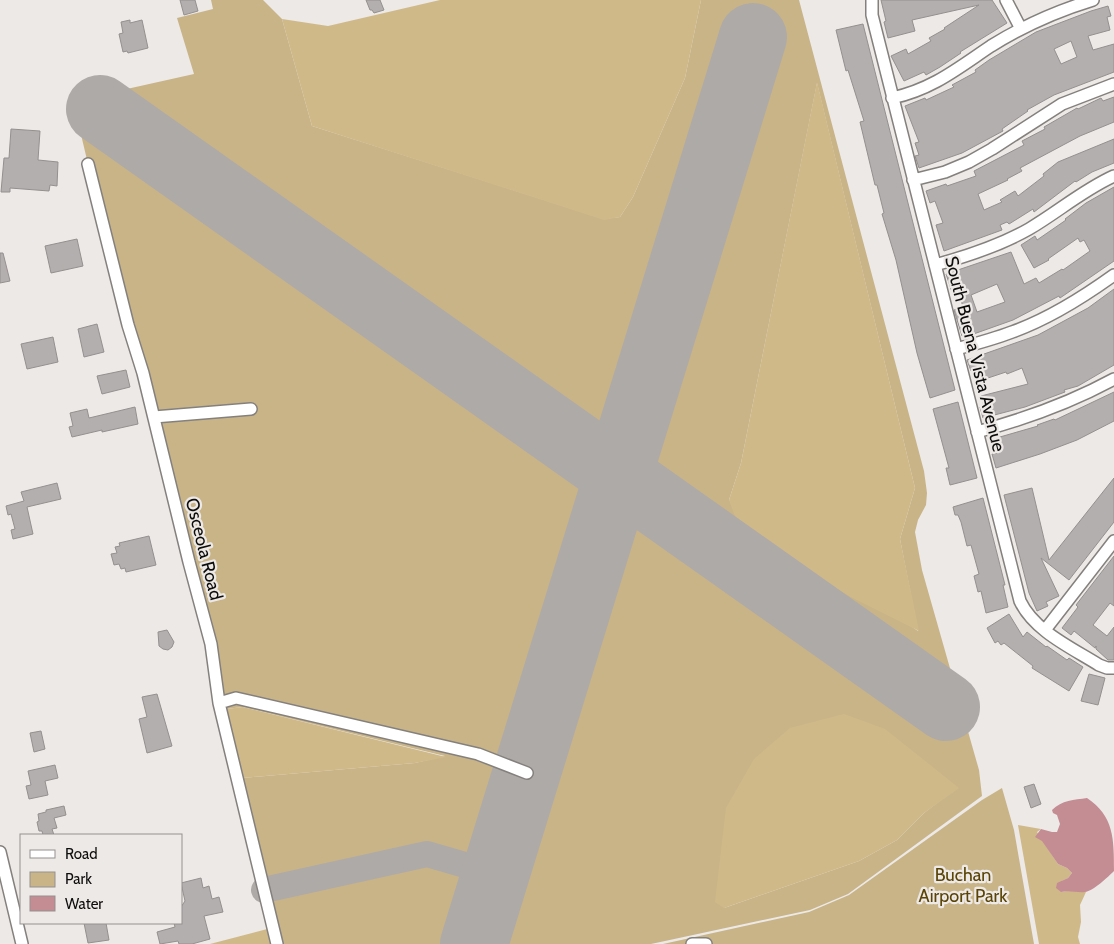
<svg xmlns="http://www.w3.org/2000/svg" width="1114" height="944" font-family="Cabin,sans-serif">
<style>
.green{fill:#c9b488;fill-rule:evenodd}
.forest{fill:#d0b989}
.water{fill:#c48c93}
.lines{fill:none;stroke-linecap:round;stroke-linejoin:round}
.taxiway{stroke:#aeaaa8;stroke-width:26}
.runway{stroke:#aeaaa8;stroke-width:68}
.building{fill:#b4afaf;stroke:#94908f;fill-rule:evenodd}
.minor-casing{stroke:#84807e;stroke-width:14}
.minor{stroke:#fff;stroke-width:11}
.labels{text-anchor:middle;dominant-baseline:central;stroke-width:4.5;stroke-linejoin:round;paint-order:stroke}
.street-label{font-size:18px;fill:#0e0d0c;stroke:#ede9e7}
.park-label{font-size:18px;fill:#5a4304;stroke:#ede9e7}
</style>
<rect width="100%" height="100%" fill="#ede9e7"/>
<!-- green -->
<path class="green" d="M211,0H263L282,19L312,126L604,219L620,217L633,197L685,78L701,0H799L924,471L927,493L926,505L918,520L915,532L922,570L979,770L982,796L848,894L810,910L651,944H283L242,778L415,763L445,756L243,707L226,709L94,163L88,164L73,101L194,74L177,18L213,9ZM817,83L915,488L900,539L918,631L729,500L741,463ZM958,787L924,813L897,840L859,861L724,908Z
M1002,788L1014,830L1034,944H663L809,912L849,895L982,800Z"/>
<!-- forest -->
<path class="forest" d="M440,0H701L685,78L633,197L620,217L604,220L312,126L282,19L328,26Z
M817,82L915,488L900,539L919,631L851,597L742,535L729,500L741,463Z
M243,707L446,757L415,763L242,778L226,709Z
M844,714L885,729L959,788L924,813L897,840L859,861L724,908L715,902L726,808L754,759L790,728Z
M1018,825L1041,829L1037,832L1058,864L1067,868L1072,873L1068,878L1062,881L1061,892L1073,890L1086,892L1080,905L1081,922L1078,937L1080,944H1039Z
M271,928L275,944H210Z"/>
<!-- water -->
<path class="water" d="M1087,798C1114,816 1114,839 1114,871C1108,877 1093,891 1085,892C1077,893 1070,890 1061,892L1056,888L1057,883L1068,878L1072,873L1067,868L1058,864L1042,841L1035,837L1041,829L1052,832H1057L1060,824L1057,815L1053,813L1052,810C1062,800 1074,800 1087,798Z"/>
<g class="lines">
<!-- taxiway -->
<path class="taxiway" d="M264,890L427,854L496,874"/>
<!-- runway -->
<path class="runway" d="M100,109L946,707
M474,944L753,37"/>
</g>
<!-- building -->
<path class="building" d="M180,0H195L198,11L184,15Z
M366,0H380L384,10L374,13L372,10H370Z
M881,0H992L1007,23L960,52L961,53L940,67L926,75L924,72L904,81L891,56L906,49L908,54L931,41L929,38L945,29L944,28L979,5L912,20L915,31L888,38L884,22L886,21Z
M1108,6L1111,16L1107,17L1110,30L1088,36L1093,50L1114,44V72L1054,95L1027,110L1028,111L1002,129L1003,131L962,153L919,168L915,156L919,155L915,143L919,142L905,106L925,98L926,100L954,87L952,85L976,72L975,70L989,60L1036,32L1091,11ZM1071,41L1077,57L1061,64L1054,49Z
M130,20V23L142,20L148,48L128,53L127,51L123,52L119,34L123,33L121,22Z
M863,24L955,390L930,398L917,353L896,260L882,214L884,213L877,185H875L860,122L864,121L848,70L846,71L836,30Z
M1114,97V122L1080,136L1020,168L1022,171L1007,179L1008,180L978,194L984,210L1002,202L1000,200L1015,191L1018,196L1044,176L1043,174L1058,162L1114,139V163L1092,172L1076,182L1075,181L1034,212L1033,209L1009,224L1007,222L1000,225L1002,230L944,251L936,225L943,223L935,201L930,203L926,191L946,184L947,186L976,176L974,171L1024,145L1022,141L1045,129L1044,127L1077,108L1078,109L1101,98L1103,101Z
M11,129L40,131L38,160L58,162L57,186L50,185L49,191L10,188V192H1L4,158H9Z
M1114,187V261L1060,298L1059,296L1013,320L968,336L967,334L962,336L954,310L963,307L958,290L952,292L946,274L1011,252L1024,284L1036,278L1039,283L1062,269L1063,270L1090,251L1084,240L1080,242L1078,238L1048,259L1049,260L1034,268L1021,245L1035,236L1037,240L1066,220L1065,219L1086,203ZM997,284L1005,302L977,312L971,295Z
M77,239L83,266L51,273L45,246Z
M0,253H3L10,281L0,283Z
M1114,289V365L1078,386L1064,390L1065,392L1025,407L983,418L980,407L984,406L981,396L1028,384L1022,368L1007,374L1006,372L979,381L975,370L971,371L967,360L1038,335L1088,308Z
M97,324L104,352L84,357L78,329Z
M53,337L58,362L27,369L21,344Z
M126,370L130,387L102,394L97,376Z
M1114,392V421L1077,440L1040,454L996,468L992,454L997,453L993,439L1038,426L1037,425L1054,419L1055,420Z
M958,402L977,478L950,485L946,468H949L933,409Z
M135,407L138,424L102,432V430L72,437L69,427L73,426L70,413L87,409L89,418Z
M1114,478V522L1069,580L1041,558L1059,596L1046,602L1048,606L1037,611L1029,593L1004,495L1032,488L1049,560Z
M57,483L61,499L27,507L33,534L13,539L11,530L15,529L11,514L8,515L6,506L24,501L21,492Z
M983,498L1005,585H1003L1008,607L986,613L981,591L978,592L974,576L979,574L971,545L967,546L961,522L958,515H955L953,507Z
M149,536L156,565L126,572L125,568L121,569L119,564L114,565L111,554L117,553L115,547L120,546L119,543Z
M1114,556V606L1110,603L1093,625L1107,636L1114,627V660H1108L1096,649V646L1095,648L1074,631L1071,635L1062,628L1078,607L1076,605Z
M1009,614L1023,637L1027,632L1046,647L1047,646L1067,660L1069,658L1083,667L1069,691L1032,668L1033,666L1004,643L1001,645L998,641L995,643L987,628Z
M167,630L174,642L172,647L168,650L163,649L159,646L158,632Z
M1089,674L1105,678L1098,705L1081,701Z
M157,694L172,746L147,753L139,719L147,717L142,697Z
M41,731L45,749L34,752L30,733Z
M55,765L58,778L45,781L48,795L29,799L26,786L31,785L28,771Z
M1034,784L1041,804L1031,808L1024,787Z
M64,806L66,815L54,818L57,828L52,829L54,835H43L42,831H39L37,822L39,821L38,814L46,812V810Z
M201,878L203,888L209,886L212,899L219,897L223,912L204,916L210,939L192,944H179L178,941L160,944L157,932L175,927L174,923H181V907L185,901L181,883Z
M84,923H106L109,940L88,943Z"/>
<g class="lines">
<!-- minor casing -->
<g class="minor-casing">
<path id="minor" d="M872,0V15L1020,601C1034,631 1072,648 1099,665L1107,668H1114
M1006,0L1021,29
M892,98C933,89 958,68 991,46C1023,26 1057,11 1093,0
M88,164L128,325L143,373L189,562L211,644L219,703L277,944
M913,180L945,172L969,162L992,149L1062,104L1114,84
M935,265C968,256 999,246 1029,229C1058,212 1083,190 1114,176
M956,349C975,344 994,339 1012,332C1049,319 1082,298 1114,275
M154,417L251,409
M977,432C1025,419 1070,403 1114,379
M1045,630L1114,541
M219,703L236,698L478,754L527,773
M0,852L22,944
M692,944H706"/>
</g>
<!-- minor -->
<use href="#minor" class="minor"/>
</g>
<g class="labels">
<!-- street labels -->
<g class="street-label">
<text transform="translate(975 354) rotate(76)">South Buena Vista Avenue</text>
<text transform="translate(204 549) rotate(76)">Osceola Road</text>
</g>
<!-- park labels -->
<g class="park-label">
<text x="963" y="875">Buchan<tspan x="963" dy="21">Airport Park</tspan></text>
</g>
</g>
<!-- legend -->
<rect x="20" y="834" width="162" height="90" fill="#ede9e7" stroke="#94918f"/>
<rect x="30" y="850" width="25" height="8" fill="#ffffff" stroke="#94918f"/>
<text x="65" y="859" font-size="15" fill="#0e0d0c">Road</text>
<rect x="30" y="872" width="25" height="15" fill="#c9b488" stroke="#94918f"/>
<text x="65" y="884" font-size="15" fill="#0e0d0c">Park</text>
<rect x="30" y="896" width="25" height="15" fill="#c48c93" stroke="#94918f"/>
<text x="65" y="909" font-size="15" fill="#0e0d0c">Water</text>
</svg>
